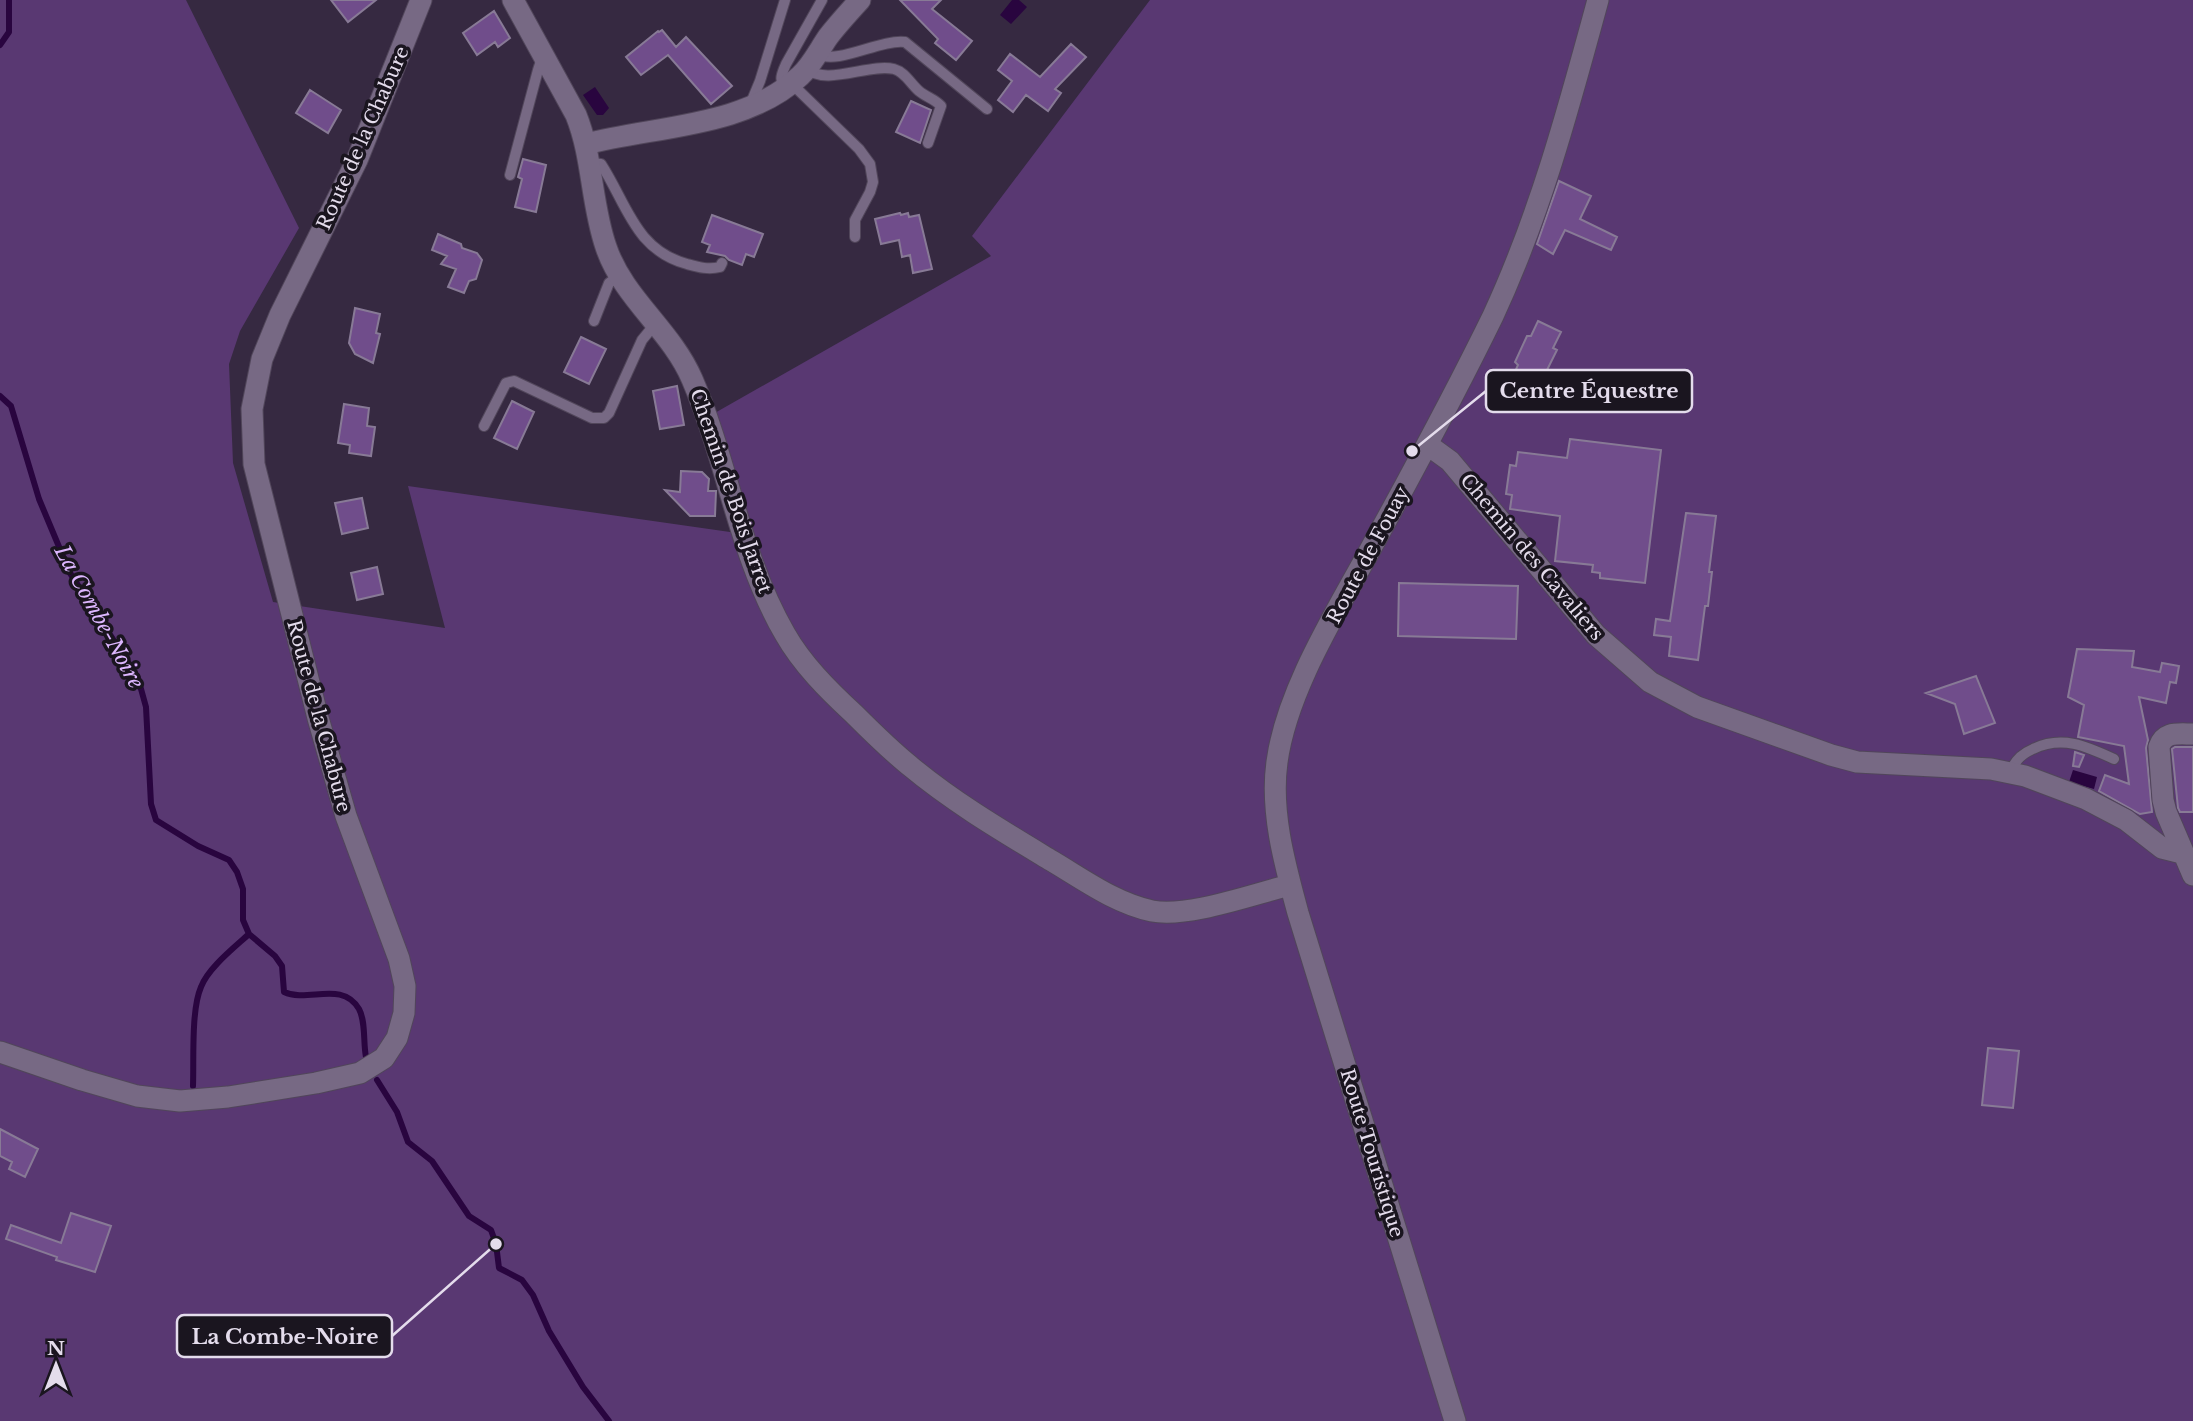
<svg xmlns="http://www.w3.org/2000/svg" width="2193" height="1421" font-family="'Libre Baskerville',serif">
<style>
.green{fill:#593872}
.water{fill:#29053f}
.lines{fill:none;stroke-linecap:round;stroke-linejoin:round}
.stream{stroke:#29053f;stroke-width:6}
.building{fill:#704d8b;stroke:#887a96;stroke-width:2}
.service-casing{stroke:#51465a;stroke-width:12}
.minor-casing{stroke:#51465a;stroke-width:23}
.secondary-casing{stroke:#51465a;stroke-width:23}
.service{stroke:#776984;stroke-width:10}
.minor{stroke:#776984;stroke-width:21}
.secondary{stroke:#776984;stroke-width:21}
.labels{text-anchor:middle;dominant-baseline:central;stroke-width:7;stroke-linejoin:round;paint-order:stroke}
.street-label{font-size:19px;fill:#e4dcec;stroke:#1a151f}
.water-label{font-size:21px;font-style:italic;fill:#dcb6fe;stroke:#1a151f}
.leader{fill:none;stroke:#e4dcec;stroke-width:2.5}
.callout-dot{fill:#e4dcec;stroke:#1a151f;stroke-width:2.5}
.callout{fill:#1a151f;stroke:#e4dcec;stroke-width:2.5}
.callout-label{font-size:21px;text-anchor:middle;font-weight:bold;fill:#e4dcec}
</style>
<rect width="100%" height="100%" fill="#362941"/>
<!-- green -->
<path class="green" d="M0,0H186L299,228L240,331L229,364L233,463L273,602L445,628L408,486L751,535L713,414L991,256L972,236L1150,0H2193V1421H0Z"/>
<!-- water -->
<path class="water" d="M1012,0H1019L1027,7L1011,24L1000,15Z
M595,87L609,108L603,115H597L583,95Z
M2073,770L2097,777L2094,789L2069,782Z"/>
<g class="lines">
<!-- stream -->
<path class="stream" d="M0,45L9,32V0
M0,396L11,406L39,499L70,573L138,678L146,707L151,804L156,820L198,846L229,860L237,872L243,889V920L249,934L275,956L282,966L284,992C308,1003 342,980 359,1009C366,1022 363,1043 366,1057
M377,1080L397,1112L408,1142L432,1161L469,1216L491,1230L496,1244L499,1268L522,1280L533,1295L549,1331L583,1387L609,1421
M193,1086C194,1059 191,1010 201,987C208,968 235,947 249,934"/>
</g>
<!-- building -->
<path class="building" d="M331,0H376L348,22Z
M900,0H941L932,9L972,41L956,60L935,43L938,39Z
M494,11L510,38L498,47L495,42L477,55L463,33Z
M662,30L676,47L686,37L732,86L711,104L668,55L641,75L626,57L658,31L659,32Z
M1071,44L1086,57L1055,89L1061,93L1048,111L1026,95L1013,112L998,100L1012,81L998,70L1010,54L1040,77Z
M310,90L341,110L328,133L296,113Z
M911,101L931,110L920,143L896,132Z
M523,159L546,165L536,212L515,207L522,179L518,177Z
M1559,181L1591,196L1580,219L1617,237L1611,250L1565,230L1553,254L1537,244Z
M900,213L901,215L908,213L909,217L919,215L932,269L913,273L910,255L902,257L899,240L881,244L875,219Z
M712,215L763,234L754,257L746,254L742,265L729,260L725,256L707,252L710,245L702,242Z
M438,234L461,244L462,248L477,253L482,260L476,279L469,281L464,293L448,287L456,269L441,264L447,256L432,250Z
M355,308L380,314L376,333L380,334L373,363L355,354L349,343Z
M1538,321L1561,332L1553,348L1557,350L1544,376L1540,375L1532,391L1511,381L1518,365L1515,362L1527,336H1531Z
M581,337L606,349L589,384L564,372Z
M677,386L684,425L660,429L653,391Z
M512,401L534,412L517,449L494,438Z
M344,404L369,408L367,426L375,427L371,456L349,453L350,445L338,443Z
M1570,439L1661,450L1645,583L1600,578V573L1592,572L1593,565L1555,561L1560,516L1510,509L1512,495L1506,494L1510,465L1516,466L1518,452L1567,458Z
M681,471L702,472L709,479L708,491H716L715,516H690L665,490L680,492Z
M362,498L368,528L342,534L335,503Z
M1686,513L1716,516L1709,572H1712L1708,606H1705L1698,660L1669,656L1671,637L1654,635L1656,619L1670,621Z
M377,567L383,594L357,600L351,573Z
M1399,583L1518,586L1516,639L1398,636Z
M2077,649L2134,651L2132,667L2160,672L2162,663L2179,666L2176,683L2170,682L2166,703L2139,697L2148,740L2146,748L2152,812L2140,814L2099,791L2105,775L2129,784L2124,746L2078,737L2084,705L2068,697Z
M1976,676L1995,723L1964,734L1955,704L1926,693Z
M2175,747H2193V812H2180L2178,808L2172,749Z
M2075,752L2084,755L2079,767L2073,766Z
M1988,1048L2019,1051L2013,1108L1982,1105Z
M0,1129L38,1149L25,1177L9,1169L12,1162L0,1156Z
M71,1213L111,1226L95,1272L56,1260L57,1257L6,1239L11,1225L61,1243Z"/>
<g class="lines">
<!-- service casing -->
<g class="service-casing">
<path id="service" d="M818,54C838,65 880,39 905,42L987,109
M807,69C826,86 870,63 894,69C905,72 910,83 919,91C926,97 935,99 941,106L928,143
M791,83L859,149L870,164L873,182L870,192L855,220V237
M784,88C779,79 782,73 786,64L822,0
M750,105L760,81L785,0
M589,163L601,164C627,204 635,250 687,264C698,267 708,270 720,267L722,263
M510,175L538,70L540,64L546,59
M594,321L609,283L619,276
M484,426L506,383L514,381L592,418H604L609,413L642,340L656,323
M2010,773C2014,761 2021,754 2033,749C2062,735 2086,746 2114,759"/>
</g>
<!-- minor casing -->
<g class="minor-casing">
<path id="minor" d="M513,0L576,115C593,157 591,204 606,247C623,298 671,330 692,379C728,462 739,555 785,634C802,664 828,690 854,714C872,732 890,750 910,766C953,802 1004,832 1052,861C1084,880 1115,903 1152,911C1188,918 1253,894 1290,885
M586,144C655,126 746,127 800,76C812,65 819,50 828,37C838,24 849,12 860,0
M1428,445L1450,461L1596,635L1650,682L1697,707L1831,755L1857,762L1991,769L2025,776L2086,799L2126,820L2162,848L2182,853
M2193,734C2178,734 2164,731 2159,747L2163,800L2166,812L2193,875
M1455,1421L1298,913C1285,865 1270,812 1277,762C1286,694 1332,619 1365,559C1409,479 1453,398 1493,316C1540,215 1569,107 1598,0"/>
</g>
<!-- secondary casing -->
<g class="secondary-casing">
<path id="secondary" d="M0,1052L82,1080L137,1096L180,1101L228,1097L316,1083L360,1073L384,1058L397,1038L404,1013L405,986L399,959L346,816L318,718L254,464L252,409L262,359L280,315L357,160L421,0"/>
</g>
<!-- service -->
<use href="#service" class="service"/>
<!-- minor -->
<use href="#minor" class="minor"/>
<!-- secondary -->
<use href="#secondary" class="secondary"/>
</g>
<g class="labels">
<!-- street labels -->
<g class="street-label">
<text transform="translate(363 138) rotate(-66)">Route de la Chabure</text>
<text transform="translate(731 491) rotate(71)">Chemin de Bois Jarret</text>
<text transform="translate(1368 555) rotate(-62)">Route de Fouay</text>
<text transform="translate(1532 557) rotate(50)">Chemin des Cavaliers</text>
<text transform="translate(319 716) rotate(75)">Route de la Chabure</text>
<text transform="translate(1372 1153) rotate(73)">Route Touristique</text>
</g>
<!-- water labels -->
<g class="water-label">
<text transform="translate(99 617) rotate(61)">La Combe-Noire</text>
</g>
</g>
<!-- callouts -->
<path class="leader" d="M1412 451L1486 391M496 1244L392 1336"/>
<g class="callout-dot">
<circle cx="1412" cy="451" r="7"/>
<circle cx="496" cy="1244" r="7"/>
</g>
<g class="callout">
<rect x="1486" y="370" width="206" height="42" rx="7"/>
<rect x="177" y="1315" width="215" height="42" rx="7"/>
</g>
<g class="callout-label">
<text x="1589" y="398">Centre Équestre</text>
<text x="285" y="1344">La Combe-Noire</text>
</g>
<!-- north arrow -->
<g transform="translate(56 1365)" stroke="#1a151f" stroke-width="5" paint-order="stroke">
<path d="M0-5L12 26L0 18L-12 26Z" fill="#e4dcec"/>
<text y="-10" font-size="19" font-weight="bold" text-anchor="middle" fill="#e4dcec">N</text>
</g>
</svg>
